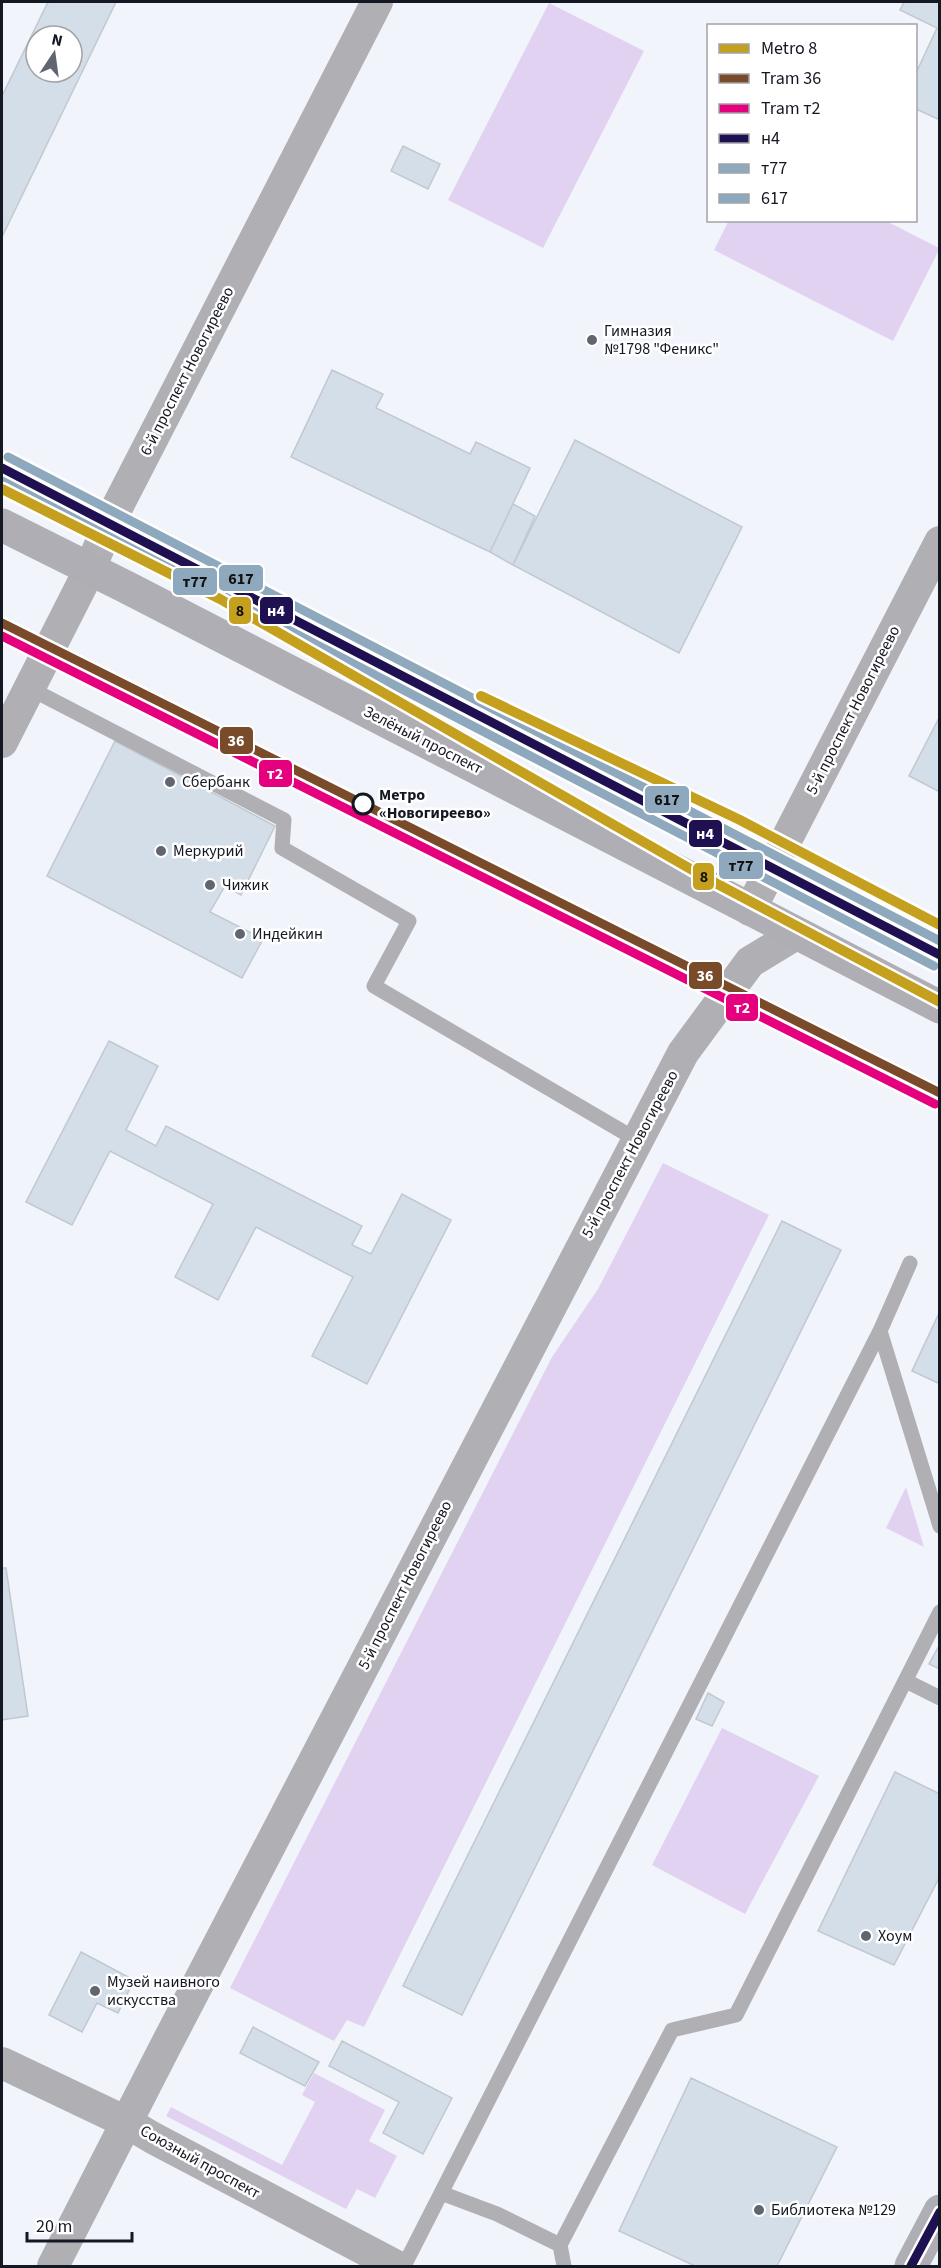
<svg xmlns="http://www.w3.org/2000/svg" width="941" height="2268" font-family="'Source Sans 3',sans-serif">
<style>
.green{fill:#e2d2f1}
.building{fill:#d4dee8;stroke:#c1c8d0;stroke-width:1.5;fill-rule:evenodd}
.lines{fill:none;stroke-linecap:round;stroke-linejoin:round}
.service{stroke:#b0b0b4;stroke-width:15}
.minor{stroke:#b0b0b4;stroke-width:32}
.secondary{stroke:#afaeb5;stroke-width:33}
.bus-1-casing{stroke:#fff;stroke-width:14}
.bus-2-casing{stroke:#fff;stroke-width:14}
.bus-3-casing{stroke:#fff;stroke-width:14}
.bus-1{stroke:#1f1051;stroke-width:9}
.bus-2{stroke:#8ea8bd;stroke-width:9}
.bus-3{stroke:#8ea8bd;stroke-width:9}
.tram-1-casing{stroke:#fff;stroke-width:14}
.tram-2-casing{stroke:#fff;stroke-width:14}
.tram-1{stroke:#7a4b2a;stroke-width:9}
.tram-2{stroke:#e5007d;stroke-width:9}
.metro-1-casing{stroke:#fff;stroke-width:15}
.metro-1{stroke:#c4a01e;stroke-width:10}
.poi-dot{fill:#61656f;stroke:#fff;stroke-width:2}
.stop-dot{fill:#fff;stroke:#141823;stroke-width:3}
.labels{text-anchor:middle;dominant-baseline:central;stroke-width:5;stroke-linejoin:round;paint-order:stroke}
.poi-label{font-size:16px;fill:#141823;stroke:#fff;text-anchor:start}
.street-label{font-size:16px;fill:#141823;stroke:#fff}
.stop-label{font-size:16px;font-weight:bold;fill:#141823;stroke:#fff;text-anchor:start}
.line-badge{stroke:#fff;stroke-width:2}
.badge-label{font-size:16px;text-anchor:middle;font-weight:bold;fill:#fff}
.pale-badge-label{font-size:16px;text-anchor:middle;font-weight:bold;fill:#111}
</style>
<rect width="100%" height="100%" fill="#f1f4fb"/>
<!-- green -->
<path class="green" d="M549,3L644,51L543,248L448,200Z
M729,220L886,221L939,248V250L893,341L714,250Z
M663,1163L769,1215L364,2027L347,2020L334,2041L230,1988L552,1357L598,1289Z
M906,1487L924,1547L886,1528Z
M722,1728L819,1776L745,1914L652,1865Z
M314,2073L385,2110L369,2141L397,2156L375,2198L357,2189L346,2209L166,2116L171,2107L282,2165L315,2102L302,2095Z"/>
<!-- building -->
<path class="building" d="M48,2H116L2,237V96ZM36,36H72V72H36Z
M904,2H940V120L916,109V73L937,28L900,10Z
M403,146L440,164L428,189L391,171Z
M332,370L383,394L376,408L470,454L476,442L530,468L490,552L291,457Z
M575,440L742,527L679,653L513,565Z
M513,504L535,516L513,565L490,552Z
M940,716V792L909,776Z
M115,741L275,826L241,895L225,886L210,912L263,939L242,978L47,876Z
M109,1041L158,1066L126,1130L156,1146L166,1126L362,1226L352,1245L371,1254L402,1194L451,1220L367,1384L312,1356L353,1277L256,1227L218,1300L175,1277L213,1204L110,1151L72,1225L26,1202Z
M782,1221L841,1250L462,2015L403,1986Z
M940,1311V1384L912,1371Z
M2,1568H6L28,1716L2,1720Z
M940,1644V1669L929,1664Z
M708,1693L724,1702L712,1726L696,1719Z
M895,1772L940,1794V1876L894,1965L818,1931Z
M81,1952L134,1980L118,2013L97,2003L82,2032L49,2015Z
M253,2027L319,2062L305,2086L240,2053Z
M342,2041L452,2098L423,2154L383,2133L399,2102L329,2066Z
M691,2078L837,2147L777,2266H695L619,2231Z"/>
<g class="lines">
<!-- service -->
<path class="service" d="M29,688L284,820L282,848L409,921L374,986L637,1140
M880,1331L940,1526
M906,1681L940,1698
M441,2193L497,2214L560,2245
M404,2266L880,1331L910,1263
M564,2266L560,2245L672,2030L736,2015L940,1612"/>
<!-- minor -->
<path class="minor" d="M2,742L90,569L109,523L377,2
M750,910L940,542
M2,2063L126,2122L153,2138L396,2266
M53,2266L164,2049L683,1053L750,962L796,934"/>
<!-- secondary -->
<path class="secondary" d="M2,468L940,955
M2,525L128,588L940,1007
M911,2266L940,2211"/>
<!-- bus-1 casing -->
<g class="bus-1-casing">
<path id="bus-1" d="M2,468L940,955
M911,2266L940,2212"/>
</g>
<!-- bus-2 casing -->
<g class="bus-2-casing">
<path id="bus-2" d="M2,481L934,966"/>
</g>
<!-- bus-3 casing -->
<g class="bus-3-casing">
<path id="bus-3" d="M8,457L940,941"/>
</g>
<!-- bus-1 -->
<use href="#bus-1" class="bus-1"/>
<!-- bus-2 -->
<use href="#bus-2" class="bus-2"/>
<!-- bus-3 -->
<use href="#bus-3" class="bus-3"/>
<!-- tram-1 casing -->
<g class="tram-1-casing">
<path id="tram-1" d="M2,623L940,1093"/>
</g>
<!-- tram-2 casing -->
<g class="tram-2-casing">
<path id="tram-2" d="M2,636L935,1104"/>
</g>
<!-- tram-1 -->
<use href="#tram-1" class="tram-1"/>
<!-- tram-2 -->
<use href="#tram-2" class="tram-2"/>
<!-- metro-1 casing -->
<g class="metro-1-casing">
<path id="metro-1" d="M2,489L220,599L708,879L940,1002
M481,696L740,820L940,925"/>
</g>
<!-- metro-1 -->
<use href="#metro-1" class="metro-1"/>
</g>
<!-- markers -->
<g class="poi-dot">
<circle cx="592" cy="340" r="6"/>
<circle cx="170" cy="782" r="6"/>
<circle cx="161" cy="851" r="6"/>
<circle cx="210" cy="885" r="6"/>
<circle cx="240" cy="934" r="6"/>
<circle cx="866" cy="1936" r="6"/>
<circle cx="95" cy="1991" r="6"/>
<circle cx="759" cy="2210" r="6"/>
</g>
<circle class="stop-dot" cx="363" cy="804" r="10"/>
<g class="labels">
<!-- poi labels -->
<g class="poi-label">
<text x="604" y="331">Гимназия<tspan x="604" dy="18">№1798 "Феникс"</tspan></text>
<text x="182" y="782">Сбербанк</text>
<text x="173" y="851">Меркурий</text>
<text x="222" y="885">Чижик</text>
<text x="252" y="934">Индейкин</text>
<text x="878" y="1936">Хоум</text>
<text x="107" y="1982">Музей наивного<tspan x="107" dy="18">искусства</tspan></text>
<text x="771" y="2210">Библиотека №129</text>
</g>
<!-- street labels -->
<g class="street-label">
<text transform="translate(187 371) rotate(-63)">6-й проспект Новогиреево</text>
<text transform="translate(853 710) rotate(-63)">5-й проспект Новогиреево</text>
<text transform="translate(423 740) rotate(27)">Зелёный проспект</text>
<text transform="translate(630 1154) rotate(-62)">5-й проспект Новогиреево</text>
<text transform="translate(405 1585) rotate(-63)">5-й проспект Новогиреево</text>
<text transform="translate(200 2162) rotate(29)">Союзный проспект</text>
</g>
<!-- stop labels -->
<g class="stop-label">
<text x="379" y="795">Метро<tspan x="379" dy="18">«Новогиреево»</tspan></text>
</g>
</g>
<g class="line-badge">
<rect x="218" y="564" width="46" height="28" rx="6" fill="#8ea8bd"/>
<rect x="172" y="567" width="46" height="29" rx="6" fill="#8ea8bd"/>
<rect x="259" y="596" width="35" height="29" rx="6" fill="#1f1051"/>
<rect x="228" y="596" width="24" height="29" rx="6" fill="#c4a01e"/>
<rect x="219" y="726" width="35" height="29" rx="6" fill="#7a4b2a"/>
<rect x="258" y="759" width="35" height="29" rx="6" fill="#e5007d"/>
<rect x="644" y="785" width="46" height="29" rx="6" fill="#8ea8bd"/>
<rect x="688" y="819" width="35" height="29" rx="6" fill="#1f1051"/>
<rect x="718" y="851" width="46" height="29" rx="6" fill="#8ea8bd"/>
<rect x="692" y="862" width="23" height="29" rx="6" fill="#c4a01e"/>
<rect x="688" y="961" width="35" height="29" rx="6" fill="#7a4b2a"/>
<rect x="725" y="993" width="34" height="29" rx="6" fill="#e5007d"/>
</g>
<g class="badge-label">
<text x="276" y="616">н4</text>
<text x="236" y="746">36</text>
<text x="275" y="779">т2</text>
<text x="705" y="839">н4</text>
<text x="705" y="981">36</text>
<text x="742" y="1013">т2</text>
</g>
<g class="pale-badge-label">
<text x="241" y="584">617</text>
<text x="195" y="587">т77</text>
<text x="240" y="616">8</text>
<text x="667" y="805">617</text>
<text x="741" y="871">т77</text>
<text x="704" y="882">8</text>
</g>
<!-- border -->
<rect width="941" height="2268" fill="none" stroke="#141823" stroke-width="6"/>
<!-- legend -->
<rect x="707" y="24" width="210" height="198" fill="#ffffff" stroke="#a1a3a7" stroke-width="1.5"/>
<rect x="719" y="44" width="30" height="9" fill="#c4a01e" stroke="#a1a3a7" stroke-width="1.5"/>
<text x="761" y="54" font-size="18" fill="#141823">Metro 8</text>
<rect x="719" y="74" width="30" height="9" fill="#7a4b2a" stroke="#a1a3a7" stroke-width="1.5"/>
<text x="761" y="84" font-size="18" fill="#141823">Tram 36</text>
<rect x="719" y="104" width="30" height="9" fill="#e5007d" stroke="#a1a3a7" stroke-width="1.5"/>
<text x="761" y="114" font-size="18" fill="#141823">Tram т2</text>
<rect x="719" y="134" width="30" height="9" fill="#1f1051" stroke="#a1a3a7" stroke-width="1.5"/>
<text x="761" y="144" font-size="18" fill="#141823">н4</text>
<rect x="719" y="164" width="30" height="9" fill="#8ea8bd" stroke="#a1a3a7" stroke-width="1.5"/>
<text x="761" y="174" font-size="18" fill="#141823">т77</text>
<rect x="719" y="194" width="30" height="9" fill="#8ea8bd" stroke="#a1a3a7" stroke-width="1.5"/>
<text x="761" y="204" font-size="18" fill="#141823">617</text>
<!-- north arrow -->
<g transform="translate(54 54) rotate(13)"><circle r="28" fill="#ffffff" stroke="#a1a3a7" stroke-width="1.5"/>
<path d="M0-4.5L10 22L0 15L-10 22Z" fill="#61656f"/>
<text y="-9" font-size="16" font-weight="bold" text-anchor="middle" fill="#141823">N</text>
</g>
<!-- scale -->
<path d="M27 2232v9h105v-9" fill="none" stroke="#141823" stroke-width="3"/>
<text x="36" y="2232" font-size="18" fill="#141823" stroke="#ffffff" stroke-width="4.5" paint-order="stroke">20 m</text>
</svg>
